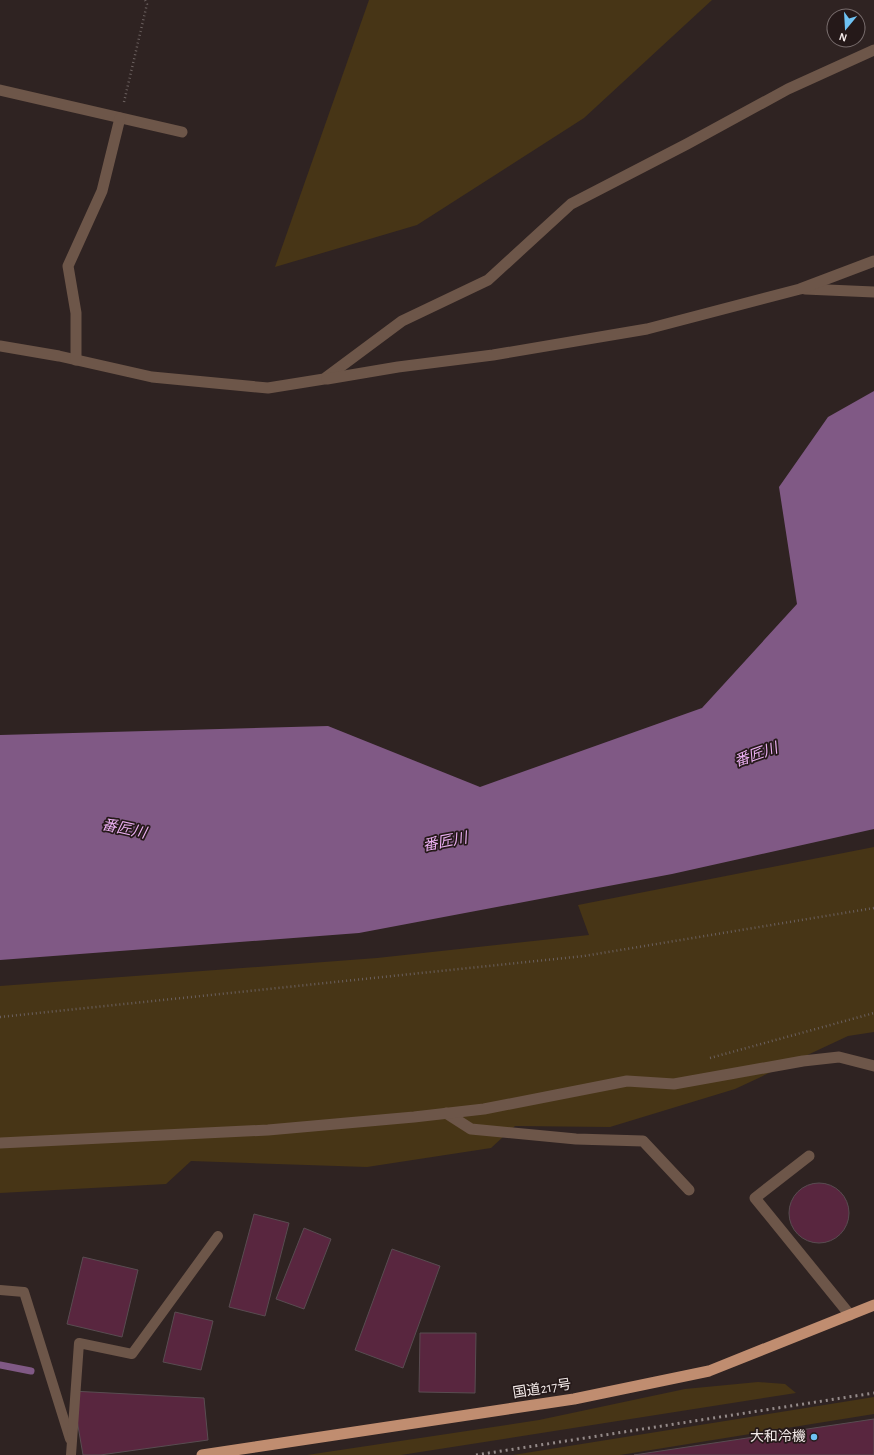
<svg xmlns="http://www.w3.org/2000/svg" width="874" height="1455" font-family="'Alegreya Sans','Noto Sans JP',sans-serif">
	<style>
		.green { fill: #473516 }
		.water { fill: #805985 }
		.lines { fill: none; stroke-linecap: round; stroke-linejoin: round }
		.stream { stroke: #805985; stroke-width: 7 }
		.building { fill: #59263f; stroke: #594c51 }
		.path { stroke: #6b605f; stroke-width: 2.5; stroke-dasharray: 1 3; stroke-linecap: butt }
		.service { stroke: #6d5649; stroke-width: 10 }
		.minor { stroke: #6d5649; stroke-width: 11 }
		.trunk { stroke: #c08d70; stroke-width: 11 }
		.rail { stroke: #948a89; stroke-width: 3; stroke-dasharray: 2 4; stroke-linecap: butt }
		.poi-dot { fill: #6ec2f3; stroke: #251919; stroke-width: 1.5 }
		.labels { text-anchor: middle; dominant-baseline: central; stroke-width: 3.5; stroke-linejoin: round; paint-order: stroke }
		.street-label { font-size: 14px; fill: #f4ebea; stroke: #251919 }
		.poi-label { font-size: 14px; fill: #f4ebea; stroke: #251919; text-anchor: end }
		.water-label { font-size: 15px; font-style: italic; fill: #ebaff2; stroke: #251919 }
	</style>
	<rect width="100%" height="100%" fill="#2f2322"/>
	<g class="green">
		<path d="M369,0H712L584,118L417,225L275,267Z"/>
		<path d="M874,847V1032L848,1036L735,1089L610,1127L515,1126L491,1148L367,1167L191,1161L166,1184L0,1193V986L377,958L589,935L578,905Z"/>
		<path d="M758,1382L785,1384L796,1393L401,1455H307L539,1420L685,1389Z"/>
		<path d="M874,1397V1414L620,1455H513Z"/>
	</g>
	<path class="water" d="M874,391V829L672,874L359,933L0,960V735L328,726L480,787L702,708L797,604L779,487L828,417Z"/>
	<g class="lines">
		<path class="stream" d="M0,1365L31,1371"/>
	</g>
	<g class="building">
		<circle cx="819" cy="1213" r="30"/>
		<path d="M254,1214L289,1223L265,1316L229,1307Z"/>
		<path d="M304,1228L331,1239L304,1309L276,1299Z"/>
		<path d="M392,1249L440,1266L403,1368L355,1350Z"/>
		<path d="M83,1257L138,1270L122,1337L67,1324Z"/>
		<path d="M175,1312L213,1321L201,1370L163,1362Z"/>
		<path d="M420,1333H476L475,1393L419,1392Z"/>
		<path d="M72,1391L204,1398L208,1440L100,1455H83Z"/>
		<path d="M874,1419V1455H634Z"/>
	</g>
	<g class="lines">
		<g class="path">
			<path d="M124,102L147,4L145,0"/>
			<path d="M0,1017L584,956L874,908"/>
			<path d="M710,1058L874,1013"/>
		</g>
		<g class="service">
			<path d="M0,1290L24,1292L70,1439"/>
			<path d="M71,1455L79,1343L132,1354L218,1236"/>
		</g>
		<g class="minor">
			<path d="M0,90L182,132"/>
			<path d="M805,289L874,292"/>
			<path d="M0,346L59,356L152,377L268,388L324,379L402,321L488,280L571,204L687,144L788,89L874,50"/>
			<path d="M76,360V313L68,266L102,191L120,118"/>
			<path d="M327,379L398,367L493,355L647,329L800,289L874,261"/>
			<path d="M446,1113L471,1129L576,1139L643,1141L689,1190"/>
			<path d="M0,1143L268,1130L414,1117L484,1109L627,1081L674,1084L803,1061L839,1057L874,1066"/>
			<path d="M809,1156L755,1198L850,1315"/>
		</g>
		<path class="trunk" d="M202,1455L574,1399L709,1371L874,1305"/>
		<path class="rail" d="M476,1455L874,1393"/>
	</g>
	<circle class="poi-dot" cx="814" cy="1437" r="4"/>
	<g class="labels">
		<g class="street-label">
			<text transform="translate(542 1389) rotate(-9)">国道217号</text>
		</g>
		<g class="poi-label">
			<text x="806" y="1437">大和冷機</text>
		</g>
		<g class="water-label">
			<text transform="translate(756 755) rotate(-19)">番匠川</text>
			<text transform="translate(124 829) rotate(12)">番匠川</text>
			<text transform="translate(445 842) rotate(-11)">番匠川</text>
		</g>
	</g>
	<g transform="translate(846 28) rotate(198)"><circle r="19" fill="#251919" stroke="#786d6d"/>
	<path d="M0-3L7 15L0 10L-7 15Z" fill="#6ec2f3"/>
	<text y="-6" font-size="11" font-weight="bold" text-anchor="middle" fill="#f4ebea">N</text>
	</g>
</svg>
